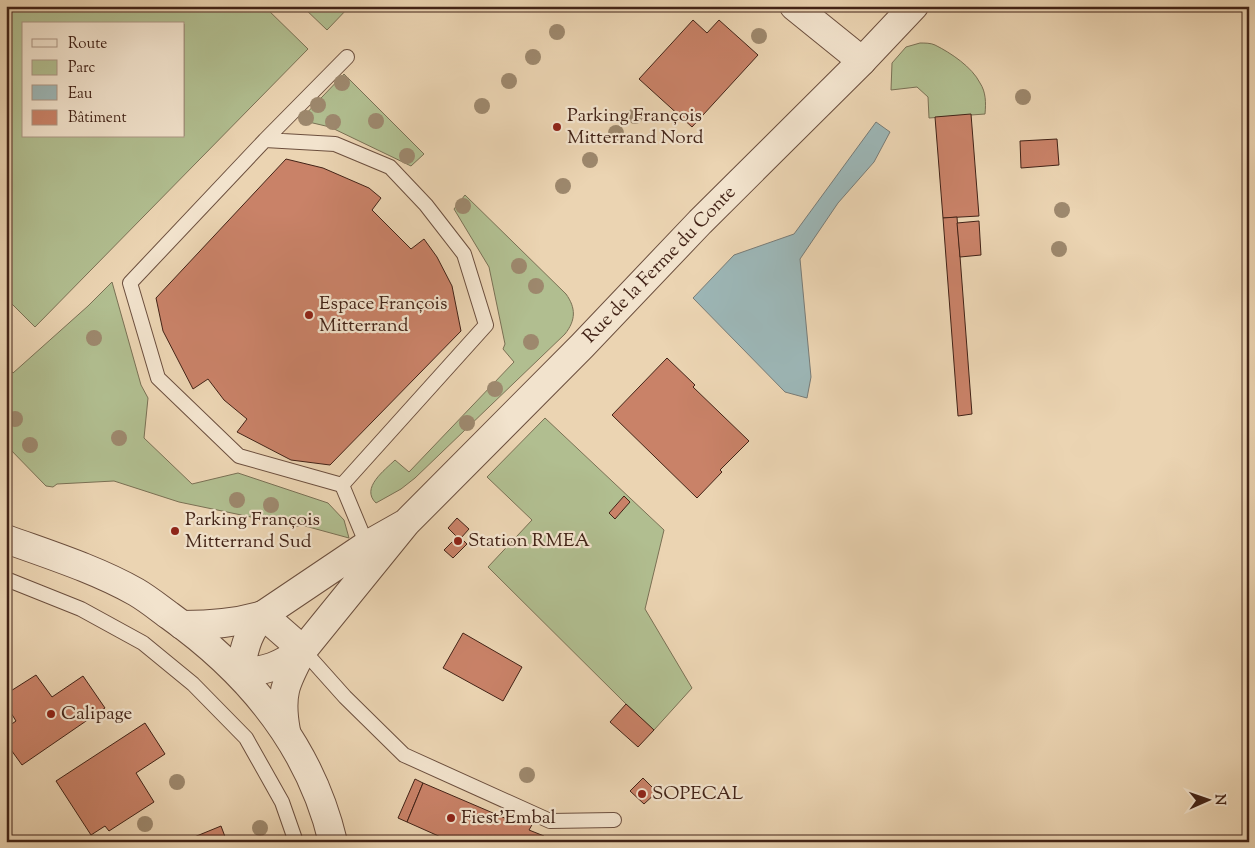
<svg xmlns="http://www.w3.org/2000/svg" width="1255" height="848" font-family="'Sorts Mill Goudy',serif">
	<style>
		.green { fill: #b1be90; stroke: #7a7054; fill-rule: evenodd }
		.water { fill: #9cb6b6; stroke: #787b76 }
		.building { fill: #c98268; stroke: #422317 }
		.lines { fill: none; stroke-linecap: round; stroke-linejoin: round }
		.service-casing { stroke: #6c4f3e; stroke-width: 16 }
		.minor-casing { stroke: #6c4f3e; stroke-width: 30 }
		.tertiary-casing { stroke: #6c4f3e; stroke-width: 30 }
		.service { stroke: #f2e3cd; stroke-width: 14 }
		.minor { stroke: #f2e3cd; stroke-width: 28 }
		.tertiary { stroke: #f2e3cd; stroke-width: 28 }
		.tree { fill: #9d886d }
		.poi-dot { fill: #8f2418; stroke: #f2e3cd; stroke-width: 2 }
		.labels { text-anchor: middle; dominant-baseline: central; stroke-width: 4.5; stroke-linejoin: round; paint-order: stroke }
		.poi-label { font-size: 19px; fill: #422317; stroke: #f2e3cd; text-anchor: start }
		.street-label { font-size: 19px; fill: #422317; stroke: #f2e3cd }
	</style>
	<rect width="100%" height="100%" fill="#ebd4b2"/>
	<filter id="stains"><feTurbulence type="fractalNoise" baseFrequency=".004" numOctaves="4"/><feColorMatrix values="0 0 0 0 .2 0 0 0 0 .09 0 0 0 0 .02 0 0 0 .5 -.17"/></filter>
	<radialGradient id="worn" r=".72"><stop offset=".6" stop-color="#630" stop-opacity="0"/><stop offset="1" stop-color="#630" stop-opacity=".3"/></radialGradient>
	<g class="green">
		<path d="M6,6H264L308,49L35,327L6,298ZM24,24H184V136H24Z"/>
		<path d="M302,6H350L327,30Z"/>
		<path d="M920,43C925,43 931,43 935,45C951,53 972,67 980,83C986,92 986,103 985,114L929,118L928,97L917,87L891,90L892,63L906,47Z"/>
		<path d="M344,74L424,154L411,166L330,127L300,120Z"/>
		<path d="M465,195L566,294C576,308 576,320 565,334L415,478L401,489L376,503C360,488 385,470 395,460L409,472L514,362L503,349L505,344L489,267L454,209Z"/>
		<path d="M112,282L141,385L148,398L144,438L192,484L238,473L328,503L344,520L349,538L305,526H294L179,502L114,481L57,484L53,487L46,486L6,445V365L13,373L88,306Z"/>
		<path d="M545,418L664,530L645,609L692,688L654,730L626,704L488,567L532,520L487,477Z"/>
	</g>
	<path class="water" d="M876,122L890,132L874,162L838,203L800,259L811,377L807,398L785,392L693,298L734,255L794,234Z"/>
	<g class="building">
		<path d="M693,20L707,33L719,20L758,55L692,127L639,79Z"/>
		<path d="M971,114L979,216L943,218L935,117Z"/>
		<path d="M1057,139L1059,165L1021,168L1020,141Z"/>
		<path d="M286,159L323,168L369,188L381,198L372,210L411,249L424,239L437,257L452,286L461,331L330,465L291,460L237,432L247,419L224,400L208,379L193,389L163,331L156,298Z"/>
		<path d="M957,217L972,414L958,416L943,218Z"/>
		<path d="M979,221L981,255L960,257L957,223Z"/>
		<path d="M667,358L695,385L693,387L749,441L720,470L722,472L697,498L612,415Z"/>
		<path d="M624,496L630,502L615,519L609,513Z"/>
		<path d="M457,518L469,529L461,538L467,544L453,558L444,550L457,537L448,528Z"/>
		<path d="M463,633L522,667L503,701L443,668Z"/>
		<path d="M36,675L52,697L83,676L105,708L22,765L6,743V728L16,721L6,705V694Z"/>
		<path d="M626,704L654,730L638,747L610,722Z"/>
		<path d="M145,723L165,754L136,773L154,802L109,831L105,826L91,835L56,781Z"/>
		<path d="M643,778L657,792L644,804L630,791Z"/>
		<path d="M415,779L423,783L407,822L398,818Z"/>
		<path d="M423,783L507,819L509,813L533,823L529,830L544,836L542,842H452L407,822Z"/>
		<path d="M221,826L227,842H182Z"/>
	</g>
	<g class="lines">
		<defs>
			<g id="service">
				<path d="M265,140L335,144L390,167L426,205L464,254L486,325L342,485L239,456L158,378L130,283L265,140L347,57"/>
				<path d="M342,485L367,545"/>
				<path d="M6,579L81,609L143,643L193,684L246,738L282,802L296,842"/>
				<path d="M303,650L345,697L404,755L550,821L614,820"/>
			</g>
			<g id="minor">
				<path d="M794,6L862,61"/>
				<path d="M406,523L367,545L263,615C246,635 245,648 239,673C269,670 277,667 303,650L406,523L582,346L700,222L862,61L914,6"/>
				<path d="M263,615L303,650C286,682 279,693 286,731"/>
				<path d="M182,625C212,625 235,623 263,615"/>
			</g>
			<path id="tertiary" d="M6,539C50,555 95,569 136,592C148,599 159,608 170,616C250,673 310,745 333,842"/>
		</defs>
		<use href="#service" class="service-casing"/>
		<use href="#minor" class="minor-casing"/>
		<use href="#tertiary" class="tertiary-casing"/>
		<use href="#service" class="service"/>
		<use href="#minor" class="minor"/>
		<use href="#tertiary" class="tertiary"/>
	</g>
	<g class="tree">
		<circle cx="557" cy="32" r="8"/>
		<circle cx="759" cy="36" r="8"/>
		<circle cx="533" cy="57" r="8"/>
		<circle cx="509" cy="81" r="8"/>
		<circle cx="342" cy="83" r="8"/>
		<circle cx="1023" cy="97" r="8"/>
		<circle cx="318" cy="105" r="8"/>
		<circle cx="482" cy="106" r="8"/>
		<circle cx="635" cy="116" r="8"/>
		<circle cx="306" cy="118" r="8"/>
		<circle cx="376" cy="121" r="8"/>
		<circle cx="333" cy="122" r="8"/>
		<circle cx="616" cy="133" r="8"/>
		<circle cx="407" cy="156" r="8"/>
		<circle cx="590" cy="160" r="8"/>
		<circle cx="563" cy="186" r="8"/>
		<circle cx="463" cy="206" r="8"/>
		<circle cx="1062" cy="210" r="8"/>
		<circle cx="1059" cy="249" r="8"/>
		<circle cx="519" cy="266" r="8"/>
		<circle cx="536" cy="286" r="8"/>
		<circle cx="94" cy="338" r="8"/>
		<circle cx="531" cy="342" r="8"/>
		<circle cx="495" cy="389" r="8"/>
		<circle cx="15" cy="419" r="8"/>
		<circle cx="467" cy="423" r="8"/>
		<circle cx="119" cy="438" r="8"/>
		<circle cx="30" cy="445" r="8"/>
		<circle cx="237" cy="500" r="8"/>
		<circle cx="271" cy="505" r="8"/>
		<circle cx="527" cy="775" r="8"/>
		<circle cx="177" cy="782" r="8"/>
		<circle cx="145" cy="824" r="8"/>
		<circle cx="260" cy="828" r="8"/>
	</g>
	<g class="poi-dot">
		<circle cx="557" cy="127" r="5"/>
		<circle cx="309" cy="315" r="5"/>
		<circle cx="175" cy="531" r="5"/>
		<circle cx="458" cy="541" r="5"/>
		<circle cx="51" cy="714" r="5"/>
		<circle cx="642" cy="794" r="5"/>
		<circle cx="451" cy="818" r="5"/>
	</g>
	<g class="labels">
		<g class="poi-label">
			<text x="567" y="116">Parking François<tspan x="567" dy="22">Mitterrand Nord</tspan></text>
			<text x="319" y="304">Espace François<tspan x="319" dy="22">Mitterrand</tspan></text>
			<text x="185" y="520">Parking François<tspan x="185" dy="22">Mitterrand Sud</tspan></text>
			<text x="468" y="541">Station RMEA</text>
			<text x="61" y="714">Calipage</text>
			<text x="652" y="794">SOPECAL</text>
			<text x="461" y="818">Fiest'Embal</text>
		</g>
		<g class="street-label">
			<text transform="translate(660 265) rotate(-46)">Rue de la Ferme du Conte</text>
		</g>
	</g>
	<rect width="1255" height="848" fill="none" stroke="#ebd4b2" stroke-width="25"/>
	<rect x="8" y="8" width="1240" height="833" fill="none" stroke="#422317" stroke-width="2.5"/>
	<rect x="12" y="12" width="1230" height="823" fill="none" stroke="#422317"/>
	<rect x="22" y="22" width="162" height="115" fill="#f2e3cd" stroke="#ac9684"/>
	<rect x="32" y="39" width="25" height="8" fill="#f2e3cd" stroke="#ac9684"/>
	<text x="68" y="48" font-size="15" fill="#422317">Route</text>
	<rect x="32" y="60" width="25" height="15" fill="#b1be90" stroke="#ac9684"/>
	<text x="68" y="72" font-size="15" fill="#422317">Parc</text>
	<rect x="32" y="85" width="25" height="15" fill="#9cb6b6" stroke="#ac9684"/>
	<text x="68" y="98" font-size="15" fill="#422317">Eau</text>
	<rect x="32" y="110" width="25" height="15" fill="#c98268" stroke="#ac9684"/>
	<text x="68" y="122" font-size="15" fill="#422317">Bâtiment</text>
	<g transform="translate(1208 800) rotate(88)" stroke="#f2e3cd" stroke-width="4" paint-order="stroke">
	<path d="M0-4L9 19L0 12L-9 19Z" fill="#422317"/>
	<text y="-8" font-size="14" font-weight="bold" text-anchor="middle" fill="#422317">N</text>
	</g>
	<rect width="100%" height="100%" filter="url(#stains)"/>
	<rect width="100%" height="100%" fill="url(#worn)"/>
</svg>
